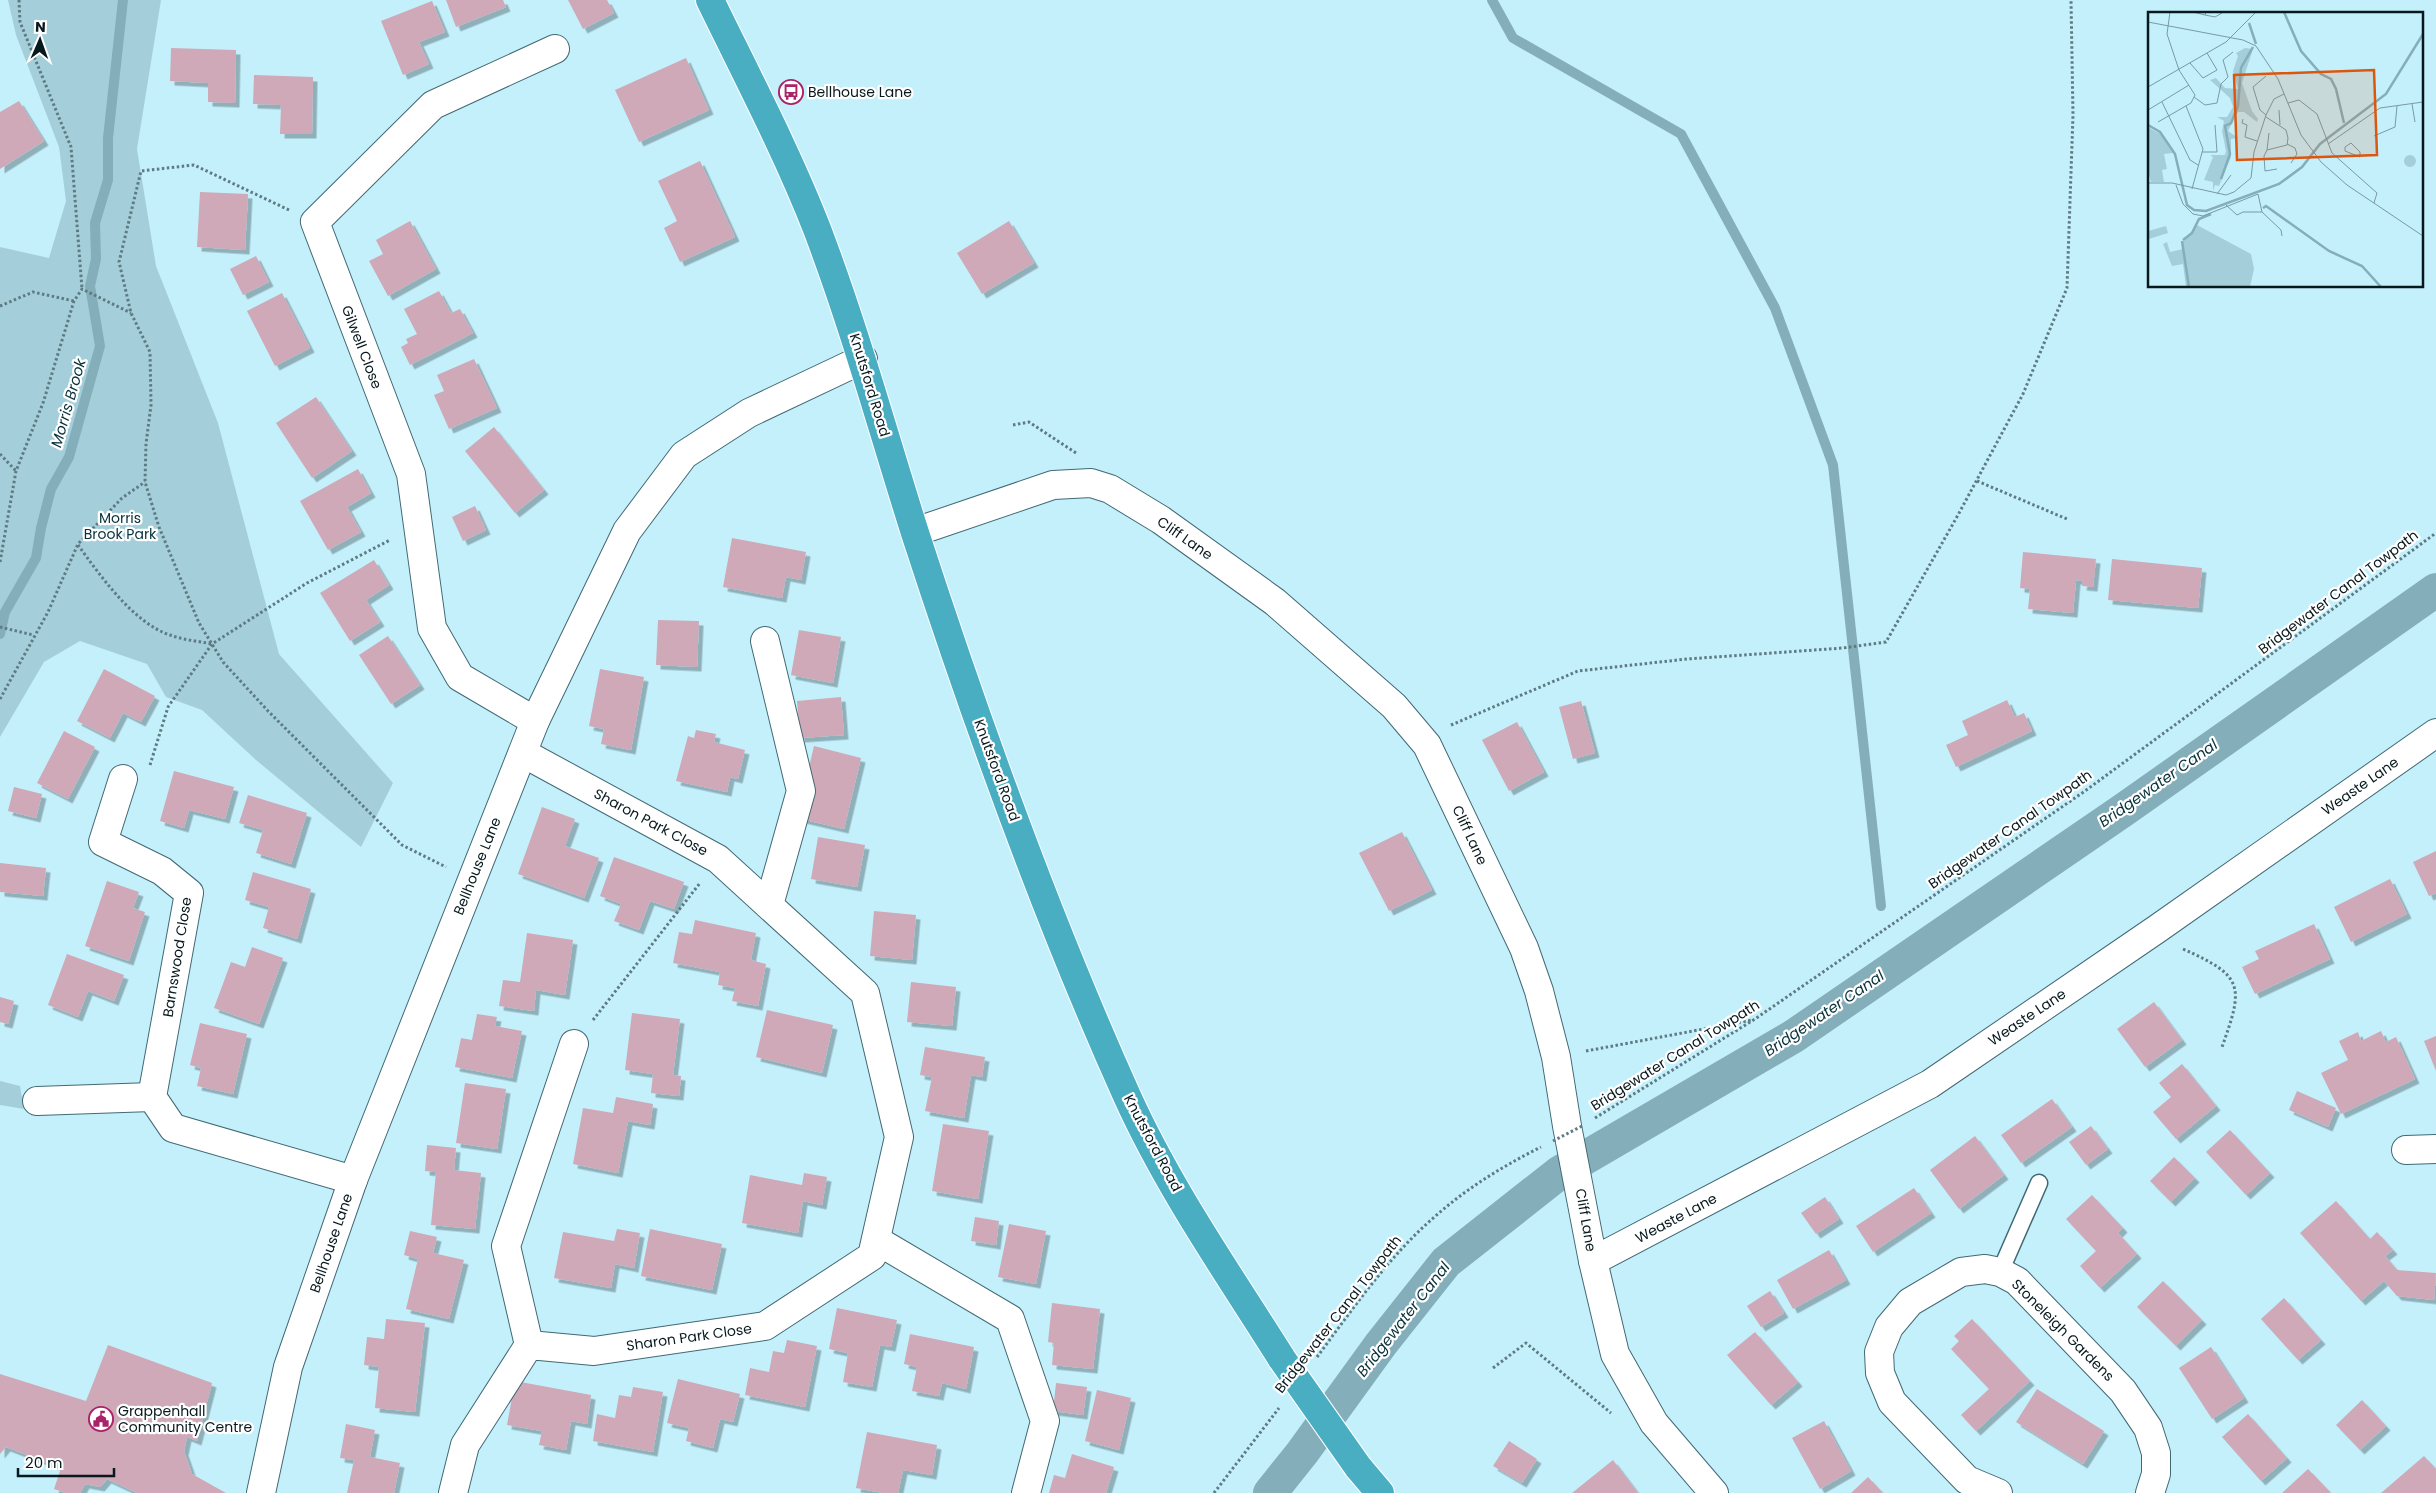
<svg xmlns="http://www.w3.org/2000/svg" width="2436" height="1493" font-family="Poppins,sans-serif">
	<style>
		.green { fill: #a4cfda }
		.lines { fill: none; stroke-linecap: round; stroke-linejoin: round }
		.stream { stroke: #84aeb9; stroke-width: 10 }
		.canal { stroke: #84aeb9; stroke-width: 34 }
		.building { fill: #cfa9b7; filter: url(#shadow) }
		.service-casing { stroke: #416974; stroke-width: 19 }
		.minor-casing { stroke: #416974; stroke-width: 30 }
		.tertiary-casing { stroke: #416974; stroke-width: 30 }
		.trunk-casing { stroke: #fff; stroke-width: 30 }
		.path { stroke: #5e7b83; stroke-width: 3; stroke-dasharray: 2.5 2.5; stroke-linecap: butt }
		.service { stroke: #fff; stroke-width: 16 }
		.minor { stroke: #fff; stroke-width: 28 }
		.tertiary { stroke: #fff; stroke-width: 28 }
		.trunk { stroke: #4aaec2; stroke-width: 28 }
		.trunk-bridge-casing { stroke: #fff; stroke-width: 30; stroke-linecap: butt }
		.path-bridge { stroke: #5e7b83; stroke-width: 3; stroke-dasharray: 2.5 2.5; stroke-linecap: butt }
		.trunk-bridge { stroke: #4aaec2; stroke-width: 28 }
		.labels { text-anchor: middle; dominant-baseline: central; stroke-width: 4.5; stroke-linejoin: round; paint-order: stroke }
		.poi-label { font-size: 14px; fill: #08191d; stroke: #fff; text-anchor: start }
		.street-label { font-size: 14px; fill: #08191d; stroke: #fff }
		.park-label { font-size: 14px; fill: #07313a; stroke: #fff }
		.water-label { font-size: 15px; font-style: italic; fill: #08323b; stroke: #fff }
		.inset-river { fill: none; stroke: #84aeb9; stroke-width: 2.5 }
		.inset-road { fill: none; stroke: #799aa3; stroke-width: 1 }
		.view { fill: #dd560d; fill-opacity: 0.15; stroke: #dd560d; stroke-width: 2.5 }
		.inset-edge { fill: none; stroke: #08191d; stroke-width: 2.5 }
	</style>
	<defs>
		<filter id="shadow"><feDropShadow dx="4.5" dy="4.5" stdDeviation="0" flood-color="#0004"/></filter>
	</defs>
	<rect width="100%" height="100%" fill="#c4f0fc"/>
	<g class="green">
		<path d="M8,0H161L137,149L156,266L218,423L279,654L393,783L361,847L256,760L202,710L166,697L147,664L80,641L44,662L0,737V247L49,258L66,201L59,147L16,35Z"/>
		<path d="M0,1081L20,1086L24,1109L0,1105Z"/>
	</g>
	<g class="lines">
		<g class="stream">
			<path d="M1492,0L1513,38L1681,134L1775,308L1833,465L1881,906"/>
			<path d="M0,634L5,612L36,558L41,528L51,489L69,457L100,346L90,286L96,259L95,223L108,180V138L123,0"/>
		</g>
		<path class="canal" d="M1270,1493L1302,1453L1381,1344L1446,1262L1559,1173L1794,1036L2122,811L2436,590"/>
	</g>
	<g class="building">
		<path d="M446,0H503L506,7L456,27Z"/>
		<path d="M568,0H607L614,13L583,29Z"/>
		<path d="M432,1L445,32L419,42L429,64L403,75L381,21Z"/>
		<path d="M171,48L236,50L235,103L208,102V83L170,81Z"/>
		<path d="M686,58L709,110L639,142L615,90Z"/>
		<path d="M254,75L313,77L312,134H280L281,105L253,104Z"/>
		<path d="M19,101L44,141L0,169V112Z"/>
		<path d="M700,161L735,237L680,262L664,228L677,221L658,181Z"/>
		<path d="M200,192L248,194L245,250L197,247Z"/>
		<path d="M410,221L436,269L388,296L369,261L383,254L376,240Z"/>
		<path d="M1009,221L1034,263L982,294L957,253Z"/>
		<path d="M256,256L269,282L243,295L230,269Z"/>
		<path d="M439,291L451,313L460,309L473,333L410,365L401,347L408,343L406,339L417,334L404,309Z"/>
		<path d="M282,293L310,348L275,366L247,311Z"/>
		<path d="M474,359L497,408L449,429L434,395L444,391L437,375Z"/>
		<path d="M316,397L352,451L312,478L276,423Z"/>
		<path d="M494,427L544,490L515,513L465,451Z"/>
		<path d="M358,469L371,493L347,507L361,532L328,550L300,501Z"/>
		<path d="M475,506L486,530L463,541L452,517Z"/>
		<path d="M732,538L806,552L801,580L786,577L782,598L723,587Z"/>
		<path d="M2023,552L2096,559L2093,587L2082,586L2083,581L2076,580L2073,613L2028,609L2030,589L2020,588Z"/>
		<path d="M2112,559L2202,568L2198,608L2108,600Z"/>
		<path d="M374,560L389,585L366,600L380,622L350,641L320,593Z"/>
		<path d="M658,620L699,621L697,667L656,665Z"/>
		<path d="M799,630L841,637L833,683L791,675Z"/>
		<path d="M388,636L420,685L391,704L359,655Z"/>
		<path d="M104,669L155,696L141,722L123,713L110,738L77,721Z"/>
		<path d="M600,669L644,677L631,750L601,744L604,729L589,726Z"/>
		<path d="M841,697L844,735L800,738L797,701Z"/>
		<path d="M2007,700L2015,717L2024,713L2032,731L1956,767L1946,745L1968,735L1962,721Z"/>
		<path d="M1581,701L1595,753L1573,759L1559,707Z"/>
		<path d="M1517,722L1544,772L1509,791L1482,740Z"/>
		<path d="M696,730L716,734L714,742L745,750L738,779L730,777L727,792L676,781L688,736L694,738Z"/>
		<path d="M64,731L95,747L68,799L37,783Z"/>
		<path d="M814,746L861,758L844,829L797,818Z"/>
		<path d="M174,771L234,787L225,819L189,810L184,828L160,821Z"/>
		<path d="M14,787L42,794L36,818L8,811Z"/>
		<path d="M248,795L307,813L291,864L256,853L263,830L239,823Z"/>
		<path d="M542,807L575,819L565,846L599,858L584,898L518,874Z"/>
		<path d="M1402,832L1432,890L1389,911L1359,853Z"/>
		<path d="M818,837L865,845L857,887L811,879Z"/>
		<path d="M2436,851V893L2429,896L2413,862Z"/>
		<path d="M614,857L684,882L674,909L650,901L639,930L614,921L621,904L600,896Z"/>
		<path d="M0,863L46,868L43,896L0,892Z"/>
		<path d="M253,872L311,889L297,939L263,928L269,907L245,900Z"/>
		<path d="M2390,879L2407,914L2351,942L2334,907Z"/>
		<path d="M107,881L139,892L133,908L145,912L129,961L85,946Z"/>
		<path d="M874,911L916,915L912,960L870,956Z"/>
		<path d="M695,920L756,933L751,960L766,964L758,1006L732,1001L735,988L718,985L720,972L673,963L679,932L692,934Z"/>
		<path d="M2314,924L2330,959L2255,994L2242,967L2259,959L2255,951Z"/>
		<path d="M527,933L573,940L565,995L536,990L534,1011L499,1006L503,980L520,982Z"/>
		<path d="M252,947L283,958L259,1024L214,1008L231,962L245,967Z"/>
		<path d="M67,954L124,975L114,1001L88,991L78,1017L48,1005Z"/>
		<path d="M911,982L956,987L952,1026L907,1022Z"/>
		<path d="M0,997L14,1001L8,1024L0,1022Z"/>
		<path d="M2154,1002L2182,1040L2145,1067L2117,1029Z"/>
		<path d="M767,1010L833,1025L822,1073L756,1057Z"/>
		<path d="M632,1013L680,1019L673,1075L681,1076L679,1096L651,1093L653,1074L625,1070Z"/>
		<path d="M477,1014L497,1017L495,1026L522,1031L512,1078L455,1067L461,1038L472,1040Z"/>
		<path d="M200,1023L247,1034L233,1094L197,1086L201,1068L190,1065Z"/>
		<path d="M2381,1031L2386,1042L2396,1037L2415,1079L2341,1114L2321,1073L2348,1060L2339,1041L2358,1032L2361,1041Z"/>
		<path d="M2436,1036V1071L2424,1041Z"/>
		<path d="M925,1047L985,1057L982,1077L971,1075L964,1118L925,1111L932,1077L920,1075Z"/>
		<path d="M2182,1064L2216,1106L2176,1139L2153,1112L2171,1097L2159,1083Z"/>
		<path d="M465,1083L506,1089L497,1149L456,1143Z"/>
		<path d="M2297,1091L2336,1108L2328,1127L2289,1110Z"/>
		<path d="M616,1097L653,1104L650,1125L628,1121L618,1173L573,1164L583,1108L613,1113Z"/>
		<path d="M2052,1099L2072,1127L2021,1163L2001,1135Z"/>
		<path d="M943,1124L989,1131L978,1199L932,1191Z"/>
		<path d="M2091,1126L2108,1149L2086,1165L2069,1142Z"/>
		<path d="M2230,1130L2270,1173L2246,1195L2206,1152Z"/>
		<path d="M1975,1136L2004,1175L1959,1209L1930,1170Z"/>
		<path d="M427,1145L456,1148L454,1170L481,1173L475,1229L431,1225L436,1172L425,1171Z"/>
		<path d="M2174,1157L2195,1178L2171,1202L2150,1181Z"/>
		<path d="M804,1173L827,1177L822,1205L803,1201L798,1233L742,1223L750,1175L802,1185Z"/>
		<path d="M1914,1188L1931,1213L1873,1252L1856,1226Z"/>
		<path d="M2092,1195L2123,1228L2118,1233L2137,1254L2100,1288L2080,1266L2096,1251L2066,1219Z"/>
		<path d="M1825,1197L1839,1219L1816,1234L1801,1213Z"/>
		<path d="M2336,1201L2370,1239L2377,1232L2393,1250L2385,1256L2397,1270L2436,1273L2434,1300L2397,1296L2384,1281L2361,1301L2300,1233Z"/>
		<path d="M975,1217L999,1221L996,1245L971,1241Z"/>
		<path d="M1009,1224L1046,1231L1036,1284L998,1277Z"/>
		<path d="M617,1229L640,1233L634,1268L615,1264L611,1288L554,1278L563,1232L614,1241Z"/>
		<path d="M650,1229L722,1244L712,1290L641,1276Z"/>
		<path d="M410,1231L437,1237L433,1253L464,1260L449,1319L406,1309L418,1259L404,1255Z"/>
		<path d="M1829,1250L1846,1280L1793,1309L1777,1280Z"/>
		<path d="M2163,1281L2202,1320L2176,1346L2137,1307Z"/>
		<path d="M1770,1291L1784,1313L1761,1327L1747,1306Z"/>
		<path d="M2284,1298L2321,1340L2298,1360L2261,1319Z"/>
		<path d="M1052,1303L1100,1309L1093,1369L1052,1365L1054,1343L1048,1342Z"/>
		<path d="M837,1308L897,1320L891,1347L880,1345L872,1387L843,1382L848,1353L829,1349Z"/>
		<path d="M386,1319L425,1323L415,1412L375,1408L379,1367L364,1365L367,1337L384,1339Z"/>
		<path d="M1972,1319L2030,1381L1976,1431L1961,1415L1989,1389L1951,1349L1959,1341L1954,1336Z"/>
		<path d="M1755,1332L1798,1382L1771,1405L1727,1355Z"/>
		<path d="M910,1334L974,1347L966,1389L942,1383L939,1396L912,1391L917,1367L904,1364Z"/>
		<path d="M787,1340L817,1346L805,1407L745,1395L750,1368L769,1372L773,1351L784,1353Z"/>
		<path d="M108,1345L212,1383L197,1441L187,1437L184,1451L192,1474L226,1493H137L107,1479L100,1487L85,1484L80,1493H66L54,1489L61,1468L6,1447L0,1454V1374L86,1401Z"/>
		<path d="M2211,1347L2244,1398L2212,1419L2179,1368Z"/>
		<path d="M678,1379L740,1394L733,1422L720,1419L713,1448L686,1441L689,1428L667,1423Z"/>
		<path d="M515,1381L591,1395L587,1424L571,1421L566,1450L539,1445L542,1431L507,1425Z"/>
		<path d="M1056,1383L1087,1387L1083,1415L1053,1411Z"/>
		<path d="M633,1387L663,1392L653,1452L593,1441L597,1414L615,1418L619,1395L631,1397Z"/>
		<path d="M2037,1389L2104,1431L2083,1464L2016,1422Z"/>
		<path d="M1097,1390L1131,1398L1119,1450L1085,1441Z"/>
		<path d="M2362,1400L2386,1426L2360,1450L2336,1425Z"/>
		<path d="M2248,1414L2287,1458L2261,1481L2222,1437Z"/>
		<path d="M1824,1421L1851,1471L1820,1489L1792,1438Z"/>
		<path d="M346,1424L375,1430L370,1457L400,1463L394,1493H347L354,1460L340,1458Z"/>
		<path d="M867,1432L937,1445L932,1475L903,1470L898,1493H883L856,1488Z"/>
		<path d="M1509,1441L1537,1459L1522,1483L1493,1466Z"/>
		<path d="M1072,1454L1114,1467L1106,1493H1049L1054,1475L1065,1478Z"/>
		<path d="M2424,1456L2436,1469V1493H2381Z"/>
		<path d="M1613,1460L1638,1493H1572Z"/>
		<path d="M2308,1469L2331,1493H2282Z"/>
		<path d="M1868,1477L1883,1493H1851Z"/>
	</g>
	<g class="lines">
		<defs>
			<path id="service" d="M2000,1272L2039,1183"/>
			<g id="minor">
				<path d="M765,641L801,791L769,905"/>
				<path d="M535,721L460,677L432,628L411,474L315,222L433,105L555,49"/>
				<path d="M123,779L103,842L162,871L189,893L152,1097L173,1128L353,1180"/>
				<path d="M37,1101L152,1097"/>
				<path d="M2406,1150L2436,1149"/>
				<path d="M876,1240L1010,1319L1045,1421L1026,1493"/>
				<path d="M529,1345L506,1246L574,1044"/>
				<path d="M453,1493L465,1445L529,1345L594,1351L765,1326L872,1256L899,1137L865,993L718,859L523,753"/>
				<path d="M1998,1493L1967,1480L1892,1402L1880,1373L1879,1352L1889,1327L1910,1302L1961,1272L1985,1269L2000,1272L2017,1281L2123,1391L2148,1428L2156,1453V1474L2150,1493"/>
			</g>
			<g id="tertiary">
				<path d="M915,532L1053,485L1091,483L1110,489L1161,520L1275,602L1394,706L1427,745L1524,948L1539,991L1556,1057L1567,1126L1593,1261L1615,1354L1654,1423L1714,1493"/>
				<path d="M1593,1261L1930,1084L2157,929L2436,733"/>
				<path d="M261,1493L288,1367L353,1180L535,721L627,531L684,455L749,413L863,359"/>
			</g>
			<g id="trunk">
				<path d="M710,0C746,74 787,152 817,229C855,329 883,432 915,533C977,724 1045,914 1127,1096C1169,1189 1228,1273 1282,1359"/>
				<path d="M1358,1467L1380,1493"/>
			</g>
		</defs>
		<use href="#service" class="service-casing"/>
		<use href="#minor" class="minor-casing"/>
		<use href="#tertiary" class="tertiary-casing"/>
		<use href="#trunk" class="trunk-casing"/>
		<g class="path">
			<path d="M19,0L20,22L71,147L82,289"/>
			<path d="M289,210L194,165L141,171L119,262L131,313L150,352L151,405L146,444L145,482L159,527L199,623L223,662L268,711L402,845L446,867"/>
			<path d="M0,306L33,292L74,301"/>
			<path d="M1013,425L1029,422L1076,453"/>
			<path d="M0,454L16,471"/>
			<path d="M1977,481L2067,519"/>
			<path d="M78,545C100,575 133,623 170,635C183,640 198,641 212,644"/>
			<path d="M0,562L16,471L43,403L74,301L82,289L131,313"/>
			<path d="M0,627L33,635"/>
			<path d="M0,699L48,612L78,544L122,498L145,482"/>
			<path d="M1451,725L1578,671L1687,659L1843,648L1886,642L1958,515L2023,394L2067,288L2073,115L2071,0"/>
			<path d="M150,765L168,707L212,644L307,583L390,540"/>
			<path d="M2183,949C2244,976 2244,986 2222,1047"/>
			<path d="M593,1020L700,883"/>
			<path d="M1586,1051L1752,1020"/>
			<path d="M1595,1118L1755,1019L2085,791L2436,533"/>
			<path d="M1317,1357C1352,1310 1387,1259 1431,1220C1464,1190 1501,1167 1541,1147"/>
			<path d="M1493,1368L1526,1343L1611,1413"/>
			<path d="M1214,1493L1279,1408"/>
		</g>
		<use href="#service" class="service"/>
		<use href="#minor" class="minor"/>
		<use href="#tertiary" class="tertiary"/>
		<use href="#trunk" class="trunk"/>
		<defs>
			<path id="trunk-bridge" d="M1282,1359L1358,1467"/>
		</defs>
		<use href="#trunk-bridge" class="trunk-bridge-casing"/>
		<path class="path-bridge" d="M1553,1141L1584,1125"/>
		<use href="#trunk-bridge" class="trunk-bridge"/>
	</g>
	<defs>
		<symbol id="bus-ring" viewBox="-11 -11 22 22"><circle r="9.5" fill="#fff" stroke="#aa2268" stroke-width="1.5"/><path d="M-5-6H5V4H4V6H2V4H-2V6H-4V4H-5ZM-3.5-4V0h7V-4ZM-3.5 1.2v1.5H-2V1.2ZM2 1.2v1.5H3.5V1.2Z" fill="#aa2268"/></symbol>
		<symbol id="civic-ring" viewBox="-11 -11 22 22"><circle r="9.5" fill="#fff" stroke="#aa2268" stroke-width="1.5"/><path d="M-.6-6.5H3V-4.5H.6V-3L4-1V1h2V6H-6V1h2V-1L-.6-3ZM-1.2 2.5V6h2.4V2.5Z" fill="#aa2268"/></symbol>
	</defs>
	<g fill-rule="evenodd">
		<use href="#bus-ring" x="777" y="78" width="28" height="28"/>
		<use href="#civic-ring" x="87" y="1405" width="28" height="28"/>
	</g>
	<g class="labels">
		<g class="poi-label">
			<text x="808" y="92">Bellhouse Lane</text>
			<text x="118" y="1411">Grappenhall<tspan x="118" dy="16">Community Centre</tspan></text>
		</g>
		<g class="street-label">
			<text transform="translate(362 347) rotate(69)">Gilwell Close</text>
			<text transform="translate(870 385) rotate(73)">Knutsford Road</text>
			<text transform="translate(1185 538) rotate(35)">Cliff Lane</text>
			<text transform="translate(2338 592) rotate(-37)">Bridgewater Canal Towpath</text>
			<text transform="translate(997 770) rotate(70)">Knutsford Road</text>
			<text transform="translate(2360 786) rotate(-35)">Weaste Lane</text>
			<text transform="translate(651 822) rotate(28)">Sharon Park Close</text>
			<text transform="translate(2010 829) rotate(-35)">Bridgewater Canal Towpath</text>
			<text transform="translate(1470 835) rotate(65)">Cliff Lane</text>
			<text transform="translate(477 866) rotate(-68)">Bellhouse Lane</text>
			<text transform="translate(177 957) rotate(-81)">Barnswood Close</text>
			<text transform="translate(2027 1017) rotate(-34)">Weaste Lane</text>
			<text transform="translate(1675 1055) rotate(-32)">Bridgewater Canal Towpath</text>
			<text transform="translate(1153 1143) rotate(62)">Knutsford Road</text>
			<text transform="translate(1676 1218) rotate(-28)">Weaste Lane</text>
			<text transform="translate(1586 1220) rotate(80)">Cliff Lane</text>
			<text transform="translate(331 1243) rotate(-71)">Bellhouse Lane</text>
			<text transform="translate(1338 1314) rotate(-52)">Bridgewater Canal Towpath</text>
			<text transform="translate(2063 1330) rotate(45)">Stoneleigh Gardens</text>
			<text transform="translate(689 1337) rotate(-8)">Sharon Park Close</text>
		</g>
		<g class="park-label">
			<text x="120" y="518">Morris<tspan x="120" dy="16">Brook Park</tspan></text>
		</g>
		<g class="water-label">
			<text transform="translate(68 403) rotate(-74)">Morris Brook</text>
			<text transform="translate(2158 783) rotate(-35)">Bridgewater Canal</text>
			<text transform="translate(1824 1013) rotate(-34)">Bridgewater Canal</text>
			<text transform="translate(1403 1319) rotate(-52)">Bridgewater Canal</text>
		</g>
	</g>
	<g transform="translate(2148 12)">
		<rect width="275" height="275" fill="#c4f0fc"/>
		<path d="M97,36L105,37L94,71L104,99L110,107L109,110L96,100H90L80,119L90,126L83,127V145L71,174L67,173L65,179V170L56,168L65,145L62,143H77L78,139L74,119L76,109L69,105H79L85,95L82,86L62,68L68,66L77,76L90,77L85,59L90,44L88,41ZM0,115L12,122L25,141L16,142L19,157L14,158L16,170H3L0,159ZM256 149a6 6 0 1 1 12 0a6 6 0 1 1-12 0ZM49,213L103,242L106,257L102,275H38L35,252L24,254L15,232L19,230L22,240L35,237L34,231ZM18,214L20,221L1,227L0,219Z" fill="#a4cfda"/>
		<path class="inset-river" d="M136,0L153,39L173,62L183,67L188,77L196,111M101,11L108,32M0,113L12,120L27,142L39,193L46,198L58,199L131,172L154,155L172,132L238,82L275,22M73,167L82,142L77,114L83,111L90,94L93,56L105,35M115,196L118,194L181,239L214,254L233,275M35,228L44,221L51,207L63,202M34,229L41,275"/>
		<path class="inset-road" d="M45,0L57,3L58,0M57,3L67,5L74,1M0,10L95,28L108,34L130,67L153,123L173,150L199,173L275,224M91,17L108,0M42,51L55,66L69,58L59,41M118,64L105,75L112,98L118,103M0,75L78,30L93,15M46,85L57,93L69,91L73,72L80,65L75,48L85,40M14,90L42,148L50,153M140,91L151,88L169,102L184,141L229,181L226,191M264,92L267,110M38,94L55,137L44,177M0,98L41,73M131,98L132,113M118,105L138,118L140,126L139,133L119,138L116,144L117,159L129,157M95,107L94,111L99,113L97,125L109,129M10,110L43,91L47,83L31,58L19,22L22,0M226,124L247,115L249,94M203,131L212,140V145L197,139V135ZM139,132L147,136L149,142L143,151M180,132L232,96L275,90M119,138L121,121M54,140H69L67,113M0,171H24L78,183L86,180L103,166L106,140L118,103L126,87L136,82M28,173L35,192L45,202L55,204L110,182L114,200M69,182L83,163M78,193L89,203L95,200H114L133,218L134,224"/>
		<path class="view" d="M226,58L229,143L89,148L86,63Z"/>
		<rect width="275" height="275" class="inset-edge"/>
	</g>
	<g transform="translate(40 40) rotate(2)" stroke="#ffffff" stroke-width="4" paint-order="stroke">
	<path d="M0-4L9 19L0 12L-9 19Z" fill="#08191d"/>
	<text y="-8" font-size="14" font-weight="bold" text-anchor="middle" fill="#08191d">N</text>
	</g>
	<path d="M18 1468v8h96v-8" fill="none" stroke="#08191d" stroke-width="2.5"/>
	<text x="25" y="1468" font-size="15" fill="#08191d" stroke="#ffffff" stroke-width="4" paint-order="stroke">20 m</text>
</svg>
